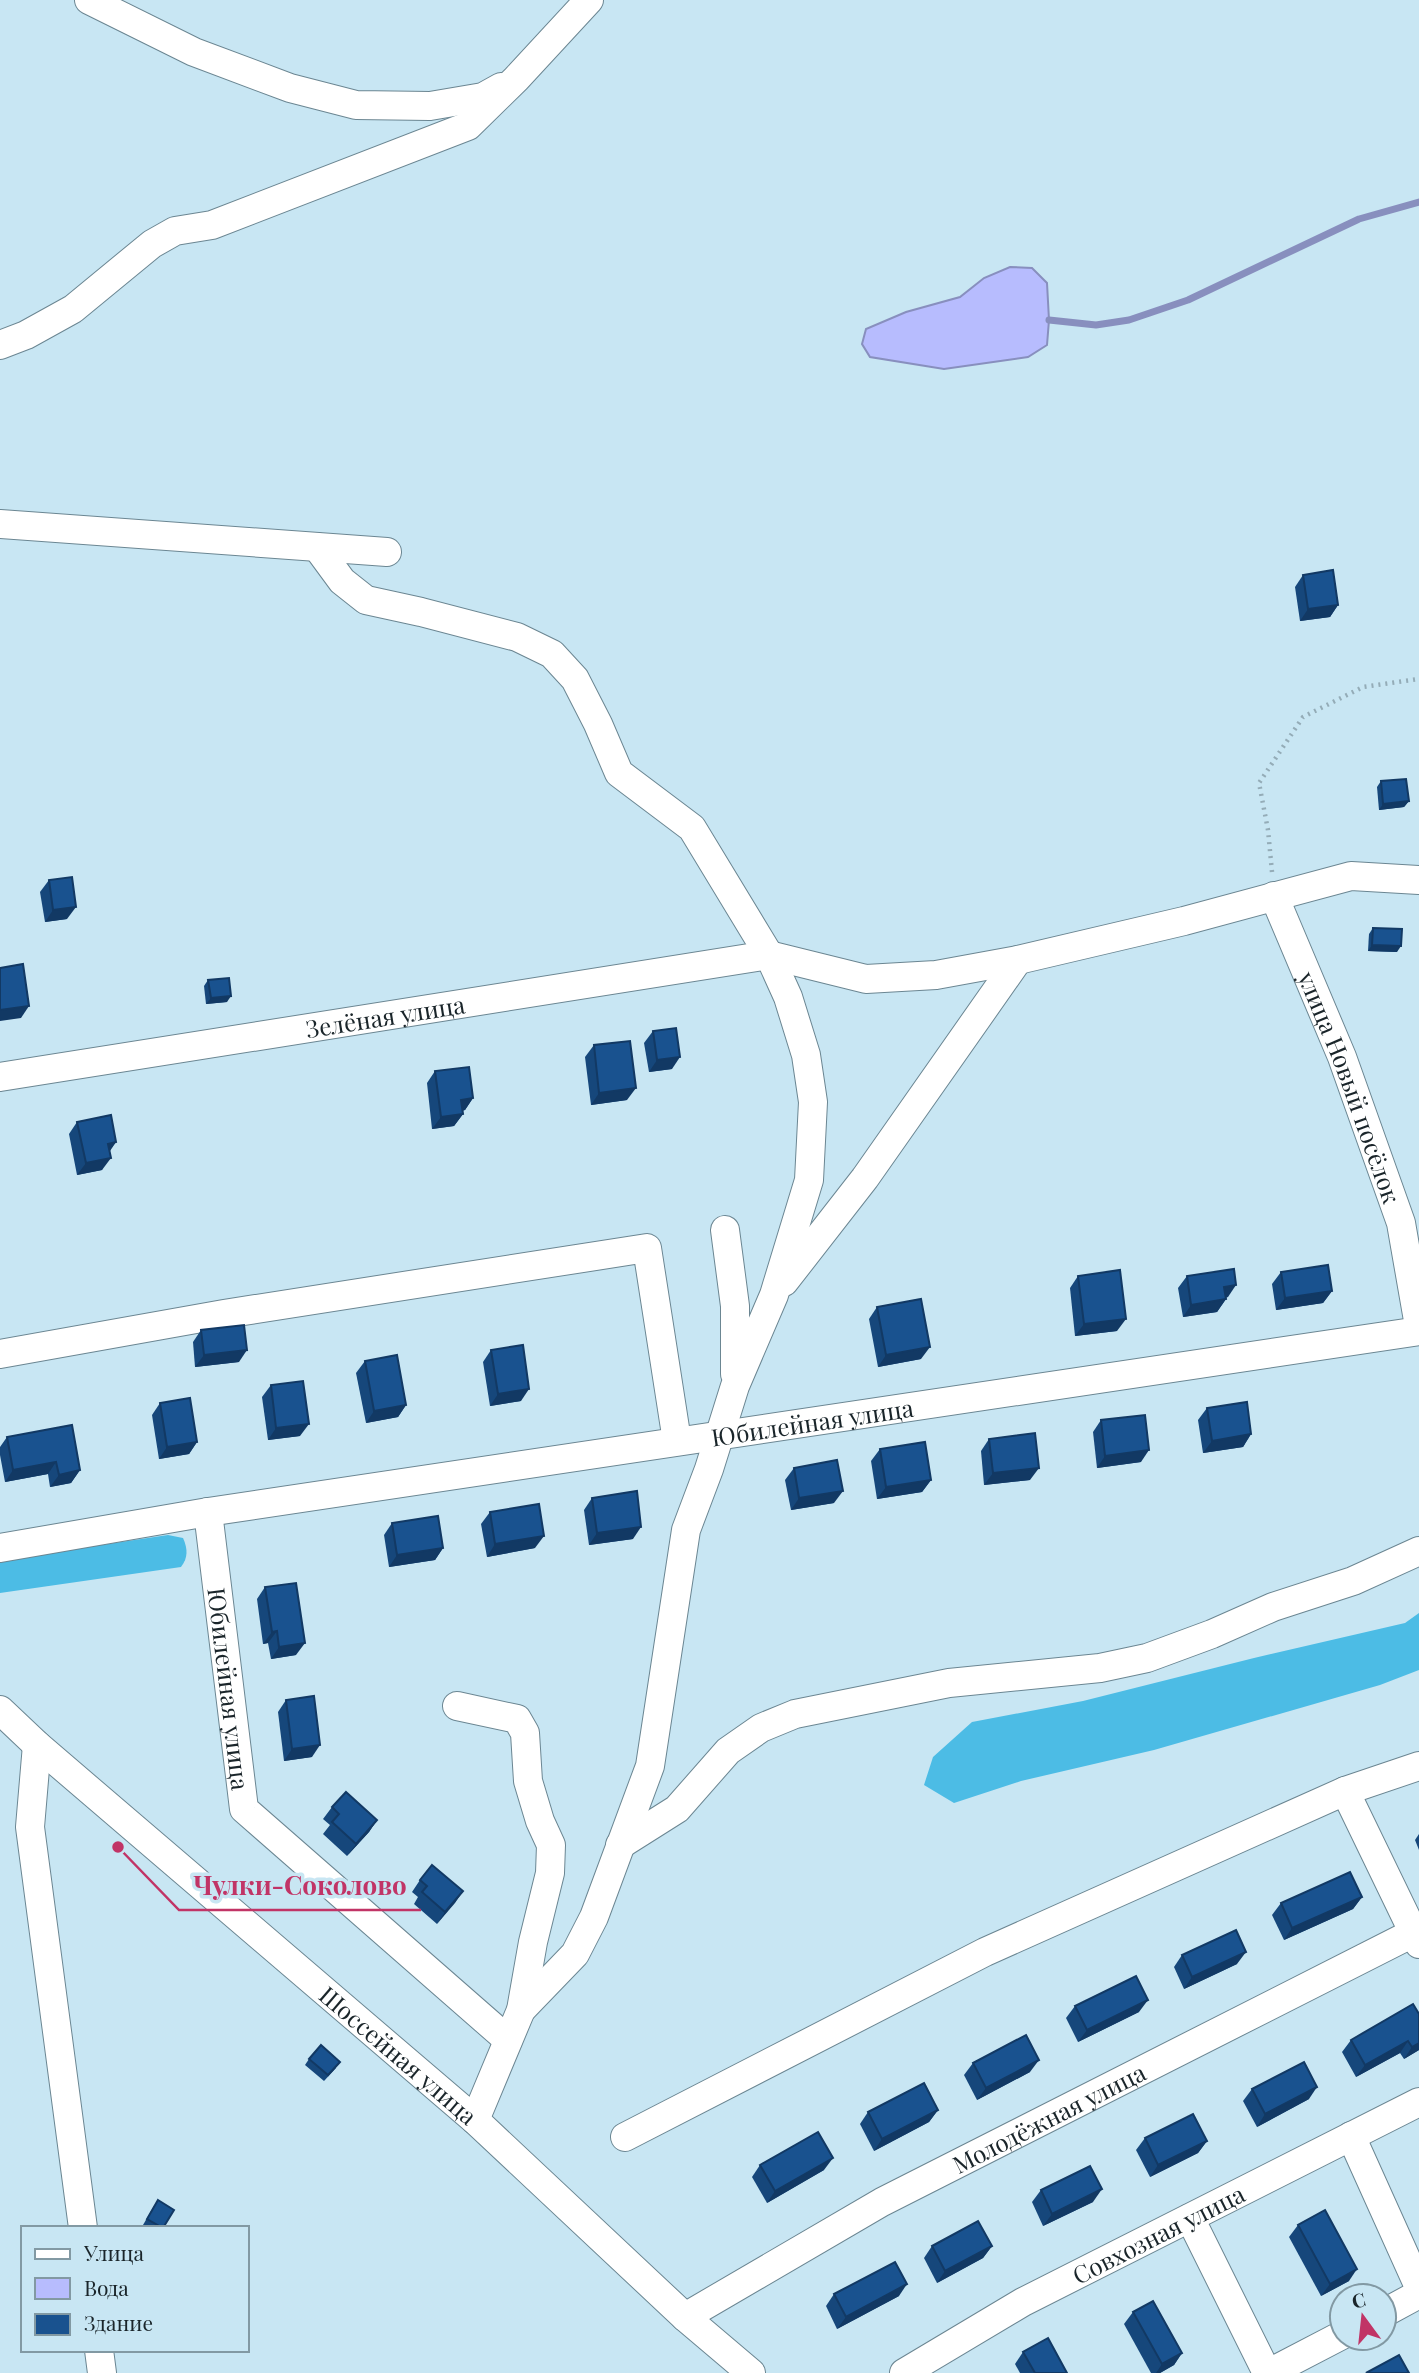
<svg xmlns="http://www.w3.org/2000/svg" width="1419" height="2373" font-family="'Playfair Display',serif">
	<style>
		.forest { fill: #4cbce5 }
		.water { fill: #b7bcfe; stroke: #888fbe; stroke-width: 2 }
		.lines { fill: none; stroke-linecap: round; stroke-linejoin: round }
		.stream { stroke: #888fbe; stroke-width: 7 }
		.minor-casing { stroke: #6b8692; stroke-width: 30 }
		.path { stroke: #94acb7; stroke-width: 4.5; stroke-dasharray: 2 5; stroke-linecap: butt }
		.minor { stroke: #fff; stroke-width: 28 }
		.wall { fill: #16477b }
		.shaded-wall { fill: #123964 }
		.building { fill: #19528f; stroke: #123964; stroke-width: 2 }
		.labels { text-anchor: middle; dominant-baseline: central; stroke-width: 7; stroke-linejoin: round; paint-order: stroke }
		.street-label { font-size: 24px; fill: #1a252a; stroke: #c8e6f3 }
		.leader { fill: none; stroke: #c13466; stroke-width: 2.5 }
		.callout-dot { fill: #c13466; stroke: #c8e6f3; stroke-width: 2.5 }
		.callout-label { font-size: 26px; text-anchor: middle; font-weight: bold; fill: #c13466; stroke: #c8e6f3; stroke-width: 7; stroke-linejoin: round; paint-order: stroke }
	</style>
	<rect width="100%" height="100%" fill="#c8e6f3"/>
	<g class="forest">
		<path d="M168,1535L183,1538C188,1549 188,1558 181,1567L0,1593V1560Z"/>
		<path d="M1419,1613V1670L1380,1685L1154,1750L1021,1781L954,1803L924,1785L933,1757L972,1722L1083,1701L1254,1658L1405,1623Z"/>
	</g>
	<path class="water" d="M1010,267L1032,268L1047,283L1049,320L1047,345L1028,357L944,369L870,357L862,344L866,329L906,312L960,297L984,278Z"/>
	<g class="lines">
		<path class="stream" d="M1049,320L1096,325L1129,320L1188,300L1359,219L1419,202"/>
		<defs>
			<g id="minor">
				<path d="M89,0L194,52L290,88L356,105L430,106L483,97L501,87"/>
				<path d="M0,345L26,335L73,309L152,244L175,231L212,225L468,126L516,79L589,0"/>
				<path d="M0,524L387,552"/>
				<path d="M317,547L342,581L366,600L421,612L517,637L552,654L575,679L598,724L619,773L692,828L769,955L788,997L806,1055L813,1102L809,1180L774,1295L735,1386L709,1469L686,1530L650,1766L594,1917L575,1954L521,2010"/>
				<path id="s1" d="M1274,896L1342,1057L1401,1223L1419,1326"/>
				<path id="s2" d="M0,1077L769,955L866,979L936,975L1018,960L1184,921L1351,876L1419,880"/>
				<path d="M725,1230L735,1306V1374"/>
				<path d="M784,1282L865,1178L1018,960"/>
				<path d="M0,1354L224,1314L647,1248L677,1441"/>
				<path id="s3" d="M208,1512L244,1809L508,2040"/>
				<path id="s4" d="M0,1548L208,1512L1419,1331"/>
				<path d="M457,1706L517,1719L525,1733L528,1781L540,1821L551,1845L550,1873L533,1942L521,2010L475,2120"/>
				<path id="s5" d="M0,1710L37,1745L475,2120L685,2317L751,2373"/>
				<path d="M37,1745L30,1827L83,2228"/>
				<path d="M1345,1791L1419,1944"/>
				<path d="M620,1845L677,1809L728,1751L761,1728L795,1714L949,1683L1100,1668L1147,1658L1212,1634L1273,1607L1353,1581L1419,1551"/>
				<path d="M1351,2136L1419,2287"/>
				<path d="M625,2137L985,1952L1345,1791L1419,1766"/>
				<path d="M1190,2218L1267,2373"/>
				<path d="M1384,2313L1419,2294"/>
				<path id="s6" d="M685,2317L882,2202L1419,1930"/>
				<path d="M99,2350L102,2373"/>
				<path id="s7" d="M904,2373L1023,2302L1419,2102"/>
				<path d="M1269,2373L1342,2335"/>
			</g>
		</defs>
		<use href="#minor" class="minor-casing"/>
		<path class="path" d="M1272,872L1268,830L1259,783L1303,717L1363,687L1419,679"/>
		<use href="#minor" class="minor"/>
	</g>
	<g class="wall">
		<path d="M1303,575L1338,605L1330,617L1300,621L1295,587Z"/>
		<path d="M1381,781L1409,801L1404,807L1379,810L1377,787Z"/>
		<path d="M49,880L67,919L45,922L40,892Z"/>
		<path d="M1373,928L1397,952L1368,951L1369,934Z"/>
		<path d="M208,980L227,1002L206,1004L204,986Z"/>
		<path d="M653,1031L672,1069L649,1072L644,1043Z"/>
		<path d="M594,1045L627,1100L591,1105L585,1057Z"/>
		<path d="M435,1071L473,1098L465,1110L462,1111L463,1114L454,1126L432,1129L427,1083Z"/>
		<path d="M77,1122L116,1142L109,1151L102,1170L77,1175L69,1134Z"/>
		<path d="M1281,1272L1332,1291L1323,1303L1276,1310L1272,1284Z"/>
		<path d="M1078,1276L1117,1331L1075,1336L1070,1288Z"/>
		<path d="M1187,1276L1228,1297L1225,1298L1226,1299L1217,1312L1183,1317L1178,1288Z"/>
		<path d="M877,1307L921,1359L878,1367L869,1319Z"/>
		<path d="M201,1330L239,1362L195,1367L193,1342Z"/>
		<path d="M491,1350L521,1401L490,1406L483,1362Z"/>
		<path d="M365,1361L406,1405L398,1417L366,1423L356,1373Z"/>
		<path d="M271,1385L300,1436L268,1440L262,1397Z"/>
		<path d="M160,1403L197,1442L189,1454L159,1459L152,1415Z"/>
		<path d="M1207,1408L1251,1434L1243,1447L1203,1453L1198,1420Z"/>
		<path d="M1101,1420L1141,1462L1097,1468L1093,1432Z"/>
		<path d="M7,1437L80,1470L71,1483L50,1487L48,1474L5,1482L0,1455V1447Z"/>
		<path d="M989,1439L1030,1480L984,1485L981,1451Z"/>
		<path d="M880,1449L931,1480L922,1492L877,1499L871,1461Z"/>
		<path d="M794,1468L834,1503L791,1510L785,1480Z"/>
		<path d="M592,1498L633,1539L589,1545L584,1510Z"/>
		<path d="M490,1512L535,1548L487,1557L481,1524Z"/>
		<path d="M392,1523L443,1548L435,1560L389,1567L384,1535Z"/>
		<path d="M265,1587L296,1655L271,1659L268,1643L263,1644L257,1599Z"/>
		<path d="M286,1700L312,1757L284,1761L278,1712Z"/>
		<path d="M332,1807L377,1820L369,1832L347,1856L323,1834L330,1825L323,1819Z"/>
		<path d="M1419,1834V1850L1415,1840Z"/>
		<path d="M420,1880L463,1891L437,1924L414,1904L418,1897L412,1892Z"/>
		<path d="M1362,1897L1353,1909L1284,1940L1272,1915L1281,1903Z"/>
		<path d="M1182,1955L1237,1964L1184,1989L1174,1967Z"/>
		<path d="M1413,2004L1419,2050L1404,2059L1400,2053L1356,2077L1342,2052L1351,2040Z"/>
		<path d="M1075,2006L1139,2012L1078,2042L1066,2018Z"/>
		<path d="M309,2059L336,2068L324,2081L305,2065Z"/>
		<path d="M973,2063L1030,2072L977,2100L964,2075Z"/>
		<path d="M1252,2089L1309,2099L1257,2127L1243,2101Z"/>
		<path d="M938,2110L929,2122L874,2151L860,2124L868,2112Z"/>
		<path d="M1145,2138L1207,2141L1198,2153L1150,2177L1136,2150Z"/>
		<path d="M760,2165L824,2170L767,2203L752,2177Z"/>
		<path d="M1041,2190L1093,2202L1043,2226L1032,2202Z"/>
		<path d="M154,2206L163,2228H148L143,2225Z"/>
		<path d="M1298,2225L1349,2281L1321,2296L1289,2237Z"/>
		<path d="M932,2246H992L983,2258L937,2283L924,2258Z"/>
		<path d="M834,2294L899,2296L837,2329L826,2306Z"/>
		<path d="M1133,2312L1182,2353L1174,2365L1160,2373H1151L1124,2324Z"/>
		<path d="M1023,2352L1067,2373H1020L1015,2364Z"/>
	</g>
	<g class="shaded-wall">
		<path d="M1338,605L1330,617L1300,621L1308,609Z"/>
		<path d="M1409,801L1404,807L1379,810L1383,804Z"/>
		<path d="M76,907L67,919L45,922L53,910Z"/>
		<path d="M1372,945L1401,946L1397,952L1368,951Z"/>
		<path d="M231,996L227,1002L206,1004L211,998Z"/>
		<path d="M29,1006L21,1018L0,1021V1010Z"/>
		<path d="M680,1057L672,1069L649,1072L657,1060Z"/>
		<path d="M636,1088L627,1100L591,1105L599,1093Z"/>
		<path d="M473,1098L465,1110L453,1112L461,1100Z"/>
		<path d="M463,1114L454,1126L432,1129L441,1117Z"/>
		<path d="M116,1142L108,1154V1144Z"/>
		<path d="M111,1158L102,1170L77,1175L86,1163Z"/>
		<path d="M1236,1285L1228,1297L1215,1299L1224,1287Z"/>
		<path d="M1332,1291L1323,1303L1276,1310L1285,1298Z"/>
		<path d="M1226,1299L1217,1312L1183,1317L1191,1305Z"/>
		<path d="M1126,1319L1117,1331L1075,1336L1084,1324Z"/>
		<path d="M930,1347L921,1359L878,1367L886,1355Z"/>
		<path d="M247,1350L239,1362L195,1367L204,1355Z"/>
		<path d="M529,1389L521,1401L490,1406L498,1394Z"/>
		<path d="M406,1405L398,1417L366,1423L374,1411Z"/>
		<path d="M309,1424L300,1436L268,1440L276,1428Z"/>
		<path d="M1251,1434L1243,1447L1203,1453L1212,1441Z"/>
		<path d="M197,1442L189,1454L159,1459L167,1447Z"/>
		<path d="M1149,1450L1141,1462L1097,1468L1105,1456Z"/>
		<path d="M56,1462L48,1474L5,1482L13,1470Z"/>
		<path d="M1039,1468L1030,1480L984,1485L993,1473Z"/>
		<path d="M80,1470L71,1483L50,1487L59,1475Z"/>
		<path d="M931,1480L922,1492L877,1499L886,1487Z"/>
		<path d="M843,1491L834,1503L791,1510L799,1498Z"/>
		<path d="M641,1527L633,1539L589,1545L597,1533Z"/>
		<path d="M544,1536L535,1548L487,1557L495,1544Z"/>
		<path d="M443,1548L435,1560L389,1567L397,1555Z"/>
		<path d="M277,1631L268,1643L263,1644L272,1632Z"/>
		<path d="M305,1643L296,1655L271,1659L279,1647Z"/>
		<path d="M320,1745L312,1757L284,1761L292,1749Z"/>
		<path d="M377,1820L369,1832L347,1856L356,1844Z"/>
		<path d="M463,1891L455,1903L437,1924L445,1912Z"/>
		<path d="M1362,1897L1353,1909L1284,1940L1292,1928Z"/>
		<path d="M1246,1952L1237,1964L1184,1989L1192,1977Z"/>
		<path d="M1148,2000L1139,2012L1078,2042L1087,2030Z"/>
		<path d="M1408,2041L1400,2053L1356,2077L1365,2065Z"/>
		<path d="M1419,2043V2050L1404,2059L1412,2047Z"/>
		<path d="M1039,2060L1030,2072L977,2100L986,2088Z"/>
		<path d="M1317,2087L1309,2099L1257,2127L1265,2114Z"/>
		<path d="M938,2110L929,2122L874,2151L882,2139Z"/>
		<path d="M1207,2141L1198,2153L1150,2177L1158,2165Z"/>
		<path d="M833,2158L824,2170L767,2203L775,2191Z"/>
		<path d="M1102,2189L1093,2202L1043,2226L1052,2214Z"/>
		<path d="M992,2246L983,2258L937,2283L945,2271Z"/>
		<path d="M1357,2269L1349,2281L1321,2296L1330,2284Z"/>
		<path d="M907,2284L899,2296L837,2329L846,2317Z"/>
		<path d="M1182,2353L1174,2365L1160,2373H1156L1162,2364Z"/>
	</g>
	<g class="building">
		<path d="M1333,570L1338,605L1308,609L1303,575Z"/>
		<path d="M1406,779L1409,801L1383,804L1381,781Z"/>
		<path d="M72,877L76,907L53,910L49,880Z"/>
		<path d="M1373,928L1402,929L1401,946L1372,945Z"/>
		<path d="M23,964L29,1006L0,1010V968Z"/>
		<path d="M229,978L231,996L211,998L208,980Z"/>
		<path d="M676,1028L680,1057L657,1060L653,1031Z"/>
		<path d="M630,1041L636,1088L599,1093L594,1045Z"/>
		<path d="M469,1067L473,1098L461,1100L463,1114L441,1117L435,1071Z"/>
		<path d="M111,1115L116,1142L108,1144L111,1158L86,1163L77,1122Z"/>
		<path d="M1328,1265L1332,1291L1285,1298L1281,1272Z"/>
		<path d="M1234,1269L1236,1285L1224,1287L1226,1299L1191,1305L1187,1276Z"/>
		<path d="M1120,1270L1126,1319L1084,1324L1078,1276Z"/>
		<path d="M921,1299L930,1347L886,1355L877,1307Z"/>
		<path d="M244,1325L247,1350L204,1355L201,1330Z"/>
		<path d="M523,1345L529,1389L498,1394L491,1350Z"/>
		<path d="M397,1355L406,1405L374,1411L365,1361Z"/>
		<path d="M303,1381L309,1424L276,1428L271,1385Z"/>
		<path d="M190,1398L197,1442L167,1447L160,1403Z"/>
		<path d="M1247,1402L1251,1434L1212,1441L1207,1408Z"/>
		<path d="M1145,1415L1149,1450L1105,1456L1101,1420Z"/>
		<path d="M72,1425L80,1470L59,1475L56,1462L13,1470L7,1437Z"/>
		<path d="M1035,1433L1039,1468L993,1473L989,1439Z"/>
		<path d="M925,1442L931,1480L886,1487L880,1449Z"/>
		<path d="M837,1460L843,1491L799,1498L794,1468Z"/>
		<path d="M637,1491L641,1527L597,1533L592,1498Z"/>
		<path d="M539,1504L544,1536L495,1544L490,1512Z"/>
		<path d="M438,1516L443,1548L397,1555L392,1523Z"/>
		<path d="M296,1583L305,1643L279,1647L277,1631L272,1632L265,1587Z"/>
		<path d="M314,1696L320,1745L292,1749L286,1700Z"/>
		<path d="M346,1792L377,1820L356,1844L332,1822L339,1814L332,1807Z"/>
		<path d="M432,1865L463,1891L445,1912L422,1892L427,1886L420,1880Z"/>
		<path d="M1350,1872L1362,1897L1292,1928L1281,1903Z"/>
		<path d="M1236,1930L1246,1952L1192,1977L1182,1955Z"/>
		<path d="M1136,1976L1148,2000L1087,2030L1075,2006Z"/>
		<path d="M1413,2004L1419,2014V2043L1412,2047L1408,2041L1365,2065L1351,2040Z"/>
		<path d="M1026,2035L1039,2060L986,2088L973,2063Z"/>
		<path d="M321,2045L340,2062L328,2075L309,2059Z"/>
		<path d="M1304,2062L1317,2087L1265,2114L1252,2089Z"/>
		<path d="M924,2083L938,2110L882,2139L868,2112Z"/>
		<path d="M1193,2114L1207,2141L1158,2165L1145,2138Z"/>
		<path d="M818,2132L833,2158L775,2191L760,2165Z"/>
		<path d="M1090,2166L1102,2189L1052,2214L1041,2190Z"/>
		<path d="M158,2200L174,2210L163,2228L147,2219Z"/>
		<path d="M1325,2210L1357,2269L1330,2284L1298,2225Z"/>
		<path d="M978,2221L992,2246L945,2271L932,2246Z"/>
		<path d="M895,2262L907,2284L846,2317L834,2294Z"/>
		<path d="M1153,2301L1182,2353L1162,2364L1133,2312Z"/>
		<path d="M1048,2338L1067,2373H1035L1023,2352Z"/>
		<path d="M1399,2355L1409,2373H1366Z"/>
	</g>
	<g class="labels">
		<g class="street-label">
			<text stroke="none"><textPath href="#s2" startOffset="390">Зелёная улица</textPath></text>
			<text stroke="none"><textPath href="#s1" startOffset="206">улица Новый посёлок</textPath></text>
			<text stroke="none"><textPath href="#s4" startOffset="822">Юбилейная улица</textPath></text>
			<text stroke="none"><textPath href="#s3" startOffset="178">Юбилейная улица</textPath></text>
			<text stroke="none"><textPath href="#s5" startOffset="527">Шоссейная улица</textPath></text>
			<text stroke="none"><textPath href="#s6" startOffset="415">Молодёжная улица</textPath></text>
			<text stroke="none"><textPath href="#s7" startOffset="290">Совхозная улица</textPath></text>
		</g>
	</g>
	<path class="leader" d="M118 1847L179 1910H421"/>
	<circle class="callout-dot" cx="118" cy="1847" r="7"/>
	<g class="callout-label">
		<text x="300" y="1895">Чулки-Соколово</text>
	</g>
	<rect x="21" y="2226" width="228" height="126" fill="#c8e6f3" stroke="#8299a3" stroke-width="2"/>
	<rect x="35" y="2249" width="35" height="10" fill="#ffffff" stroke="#8299a3" stroke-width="2"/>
	<text x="84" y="2261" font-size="21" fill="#1a252a">Улица</text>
	<rect x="35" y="2278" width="35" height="21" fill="#b7bcfe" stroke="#8299a3" stroke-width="2"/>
	<text x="84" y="2296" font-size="21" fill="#1a252a">Вода</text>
	<rect x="35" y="2314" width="35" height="21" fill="#19528f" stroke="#8299a3" stroke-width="2"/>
	<text x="84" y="2331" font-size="21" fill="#1a252a">Здание</text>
	<g transform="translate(1363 2317) rotate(345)"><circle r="33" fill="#c8e6f3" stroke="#8299a3" stroke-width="2"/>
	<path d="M0-5L12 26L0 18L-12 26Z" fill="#c13466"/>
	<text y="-10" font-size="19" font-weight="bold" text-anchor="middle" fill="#1a252a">С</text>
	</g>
</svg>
